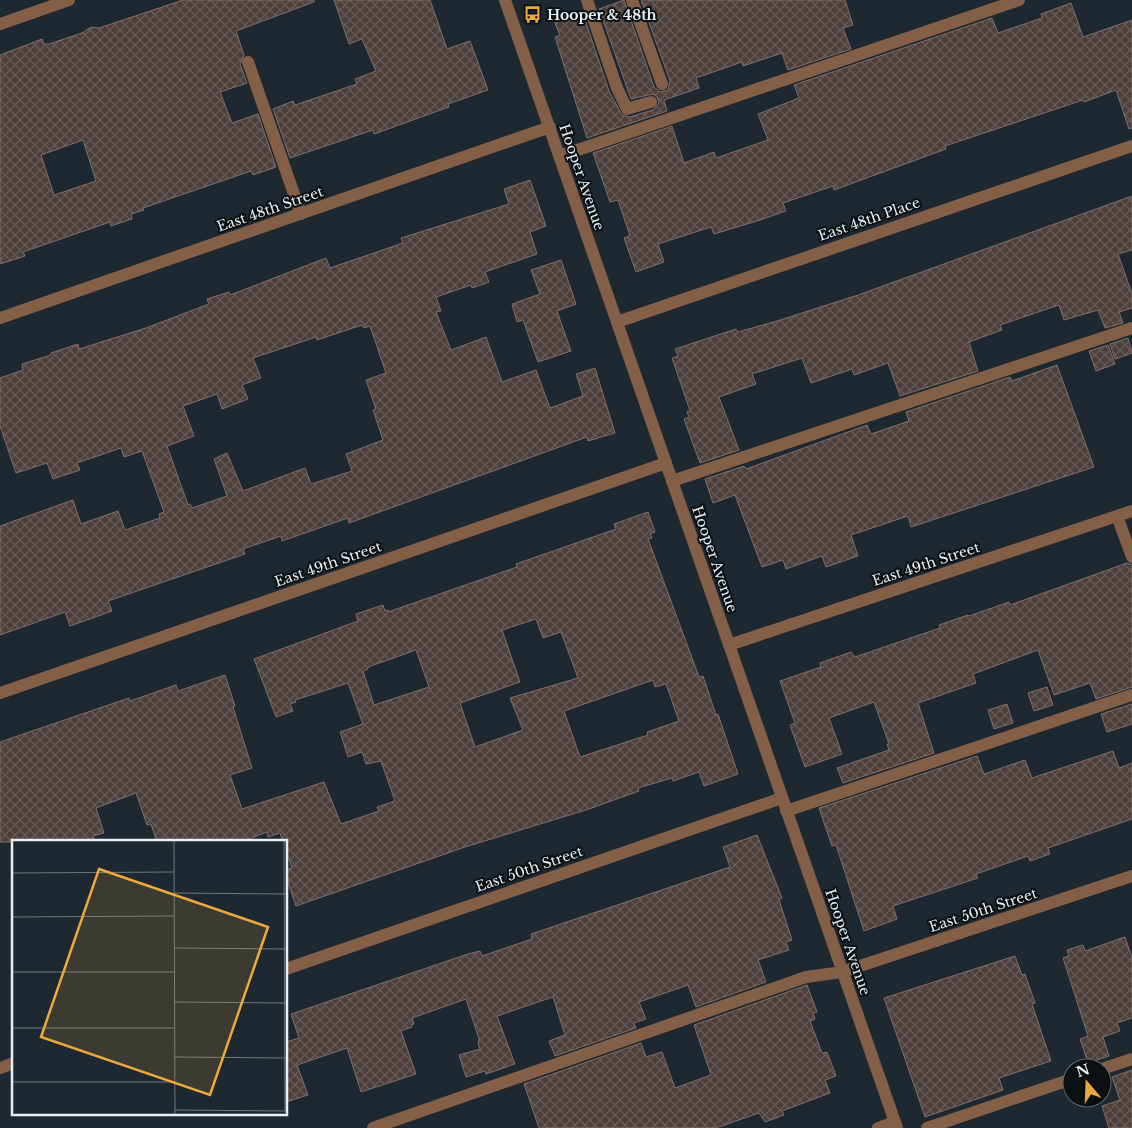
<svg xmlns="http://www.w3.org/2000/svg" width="1132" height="1128" font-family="'Libre Baskerville',serif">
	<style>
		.building { fill: url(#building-cross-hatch); stroke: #7f6f6a; fill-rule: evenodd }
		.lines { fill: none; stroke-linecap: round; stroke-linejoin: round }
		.minor { stroke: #825f46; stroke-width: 12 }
		.labels { text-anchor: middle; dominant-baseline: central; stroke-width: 4; stroke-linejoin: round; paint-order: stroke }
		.poi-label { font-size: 14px; font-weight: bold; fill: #e8eff5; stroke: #0b1013; text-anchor: start }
		.street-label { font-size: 14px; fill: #e8eff5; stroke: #0b1013 }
		.inset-road { fill: none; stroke: #6e787f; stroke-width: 1 }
		.view { fill: #eea83c; fill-opacity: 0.15; stroke: #eea83c; stroke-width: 2.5 }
		.inset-edge { fill: none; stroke: #e8eff5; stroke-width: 2.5 }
	</style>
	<defs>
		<pattern id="building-cross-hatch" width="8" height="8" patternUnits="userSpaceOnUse" patternTransform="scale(1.25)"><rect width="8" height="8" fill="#4d3f3b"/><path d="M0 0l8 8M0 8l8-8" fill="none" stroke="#675b58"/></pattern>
	</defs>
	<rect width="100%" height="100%" fill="#1d2830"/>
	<g class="building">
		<path d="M183,0H314V2L236,31L244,55L240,64L247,83L220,92L232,123L258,114L276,167L253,175L251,171L143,208L144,210L131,214L132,219L111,226L110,222L23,252L25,256L0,264V55L42,39L44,44H49L82,33L91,27L99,28ZM83,140L96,181L54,195L41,155Z"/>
		<path d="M334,0H430L447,49L470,41L488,90L448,104L449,107L374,134L373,130L290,158L273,109L293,101L295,105L357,84L355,79L376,71L362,39L349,44Z"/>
		<path d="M624,0L654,87L660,92L668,90L670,81L641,0H845L853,25L843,28L851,49L788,70L782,53L743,66L742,62L696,78L699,88L664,100L667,111L587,138L555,37L560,35L554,21L581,11L583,14L609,91L622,115L629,117L653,110L659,103L657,97L653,94L631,99L599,9Z"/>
		<path d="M1071,3L1083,37L1132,20V128L1129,129L1116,90L1084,102L1083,100L945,146L946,149L834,190L833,186L783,203L786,211L760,220L714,234L711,227L658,244L664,262L636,272L624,238L630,236L618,200L610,202L593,153L672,126L684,163L714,152L716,158L768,140L758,114L799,98L794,85L992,18L998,33L1042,18L1041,14Z"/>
		<path d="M530,180L546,226L530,232L537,254L485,272L489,282L472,288L471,285L436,297L441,311L436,312L451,350L486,337L502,382L536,370L550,408L583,396L576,374L595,368L615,433L588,441L587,437L349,523L348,518L282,541L281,536L243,549L245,554L108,601L112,611L70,626L65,612L0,635V526L73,500L81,524L118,511L125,530L160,518L159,514L164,512L142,451L124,457L121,448L77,463L80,470L53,479L47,463L16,473L0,426V378L23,370L22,364L51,355V353L78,344L79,349L146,328L209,304L207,299L229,292L230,295L326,258L330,268L403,243L401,238L509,204L504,189ZM362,325L364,328L370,326L386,373L366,380L376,409L373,410L383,440L346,454L352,471L311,484L305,468L243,491L227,453L214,459L227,496L192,508L190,504L188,505L167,446L194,436L183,406L217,394L222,409L248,399L242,385L261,378L253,358L316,337L317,340Z"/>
		<path d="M1132,196V250L1118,254L1132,294V308L1119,312L1123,323L1105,328L1098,310L1064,320L1059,305L1000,325L1002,330L969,342L978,371L900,396L888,363L854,375L852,369L811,383L802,358L752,374L756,384L719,397L739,450L700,463L684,419L689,417L687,412L690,411L672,358L678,356L675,349L736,329L738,332L777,321L858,295Z"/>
		<path d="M561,260L576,304L557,311L571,351L538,362L523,320L517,322L512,304L540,294L531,270Z"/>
		<path d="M1128,338L1132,353L1115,359L1110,344Z"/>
		<path d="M1108,345L1115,364L1096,371L1089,351Z"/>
		<path d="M1057,365L1094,467L911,527L908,516L851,535L858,556L826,567L822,556L786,569L783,560L762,567L735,495L713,503L705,479L744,466L746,469L867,425L871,434L909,421L906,412L1010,377L1012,381Z"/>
		<path d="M648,512L655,532L650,534L652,538L648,539L699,677L703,676L716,715L718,714L738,774L704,786L699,772L673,781L672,778L638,788L639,791L589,809L462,848L296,906L286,877V870L292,868L286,850V842H283L280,833L268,837L267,832L241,842H157L151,824L147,825L136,793L96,808L104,833L93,836L95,842H0V742L129,698L130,701L176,685L178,691L225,675L235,706L233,707L252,768L230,775L242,809L324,782L341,824L379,811L377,807L395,801L381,761L366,764L362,752L348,757L340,732L363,724L348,683L295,700L296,702L290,704L293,711L276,717L254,659L358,621L356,614L383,605L385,611L388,610V612L517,567L516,564L616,529L614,524ZM536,619L543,638L561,632L578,678L510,698L523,730L475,747L460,703L520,682L502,630ZM416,650L429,687L374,705L363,671L368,669V667ZM653,680L655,687L666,684L679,721L647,732L648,735L580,757L564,711Z"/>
		<path d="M1127,563L1132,565V687L1096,699L1090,683L1054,695L1038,650L973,674L976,683L918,703L934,753L843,783L837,768L889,750L887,744H889L874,702L829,718L842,754L805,767L790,725L795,723L780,681L821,667L820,663L851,652L855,657L940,628L939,625L968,615L969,616L1009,602L1010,605Z"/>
		<path d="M1047,687L1053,705L1034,711L1028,693Z"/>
		<path d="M1007,704L1013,723L994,729L988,710Z"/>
		<path d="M1132,704V724L1107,732L1101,714Z"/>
		<path d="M1113,751L1119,768L1132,763V819L1048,848L1050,854L1030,861L1028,856L976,874L978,878L893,906L897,919L864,931L836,845L832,846L819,808L977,756L984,774L1025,760L1032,778Z"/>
		<path d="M757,835L782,898L779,899L781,906L792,940L786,942L789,950L758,960L766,982L696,1007L688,985L639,1002L646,1019L634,1023L636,1028L555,1056L549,1041L565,1035L553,997L497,1016L515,1064L486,1074L485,1071L466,1077L459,1055L480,1049L478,1043L479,1039L466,999L412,1018L414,1024L411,1025L412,1027L401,1031L416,1074L361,1092L347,1048L297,1065L308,1095L286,1102V1042L299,1038L291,1014L468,954L480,951L482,956L532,939L531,934L730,867L723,847Z"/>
		<path d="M1125,937L1132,958V1018L1117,1023L1120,1031L1103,1037L1109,1056L1088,1063L1080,1039L1088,1036L1063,958L1069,956L1067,950L1083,945L1085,951Z"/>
		<path d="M1015,956L1022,975L1025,974L1035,1003L1032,1004L1051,1061L999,1078L1003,1090L925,1117L884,998Z"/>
		<path d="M807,985L817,1012L813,1013L815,1019L810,1021L822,1053L827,1052L836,1076L825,1080L830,1093L782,1111L784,1115L765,1122L759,1113L716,1128H539L524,1084L641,1043L646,1057L662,1052L675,1088L711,1075L694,1025Z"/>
		<path d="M1132,1070V1128H1109L1102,1106L1120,1100L1112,1077Z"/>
	</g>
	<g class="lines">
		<g class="minor">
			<path d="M505,0L897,1128"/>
			<path d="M587,0L617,88L627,109L651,102"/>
			<path d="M632,0L662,84"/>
			<path d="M0,24L69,0"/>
			<path d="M248,62L301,214"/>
			<path d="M560,156L1019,0"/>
			<path d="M0,318L550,127"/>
			<path d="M617,322L1132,146"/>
			<path d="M672,481L1132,328"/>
			<path d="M1117,516L1132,557"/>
			<path d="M729,645L1132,511"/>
			<path d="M0,693L666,463"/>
			<path d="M786,811L1132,695"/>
			<path d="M286,969L782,798"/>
			<path d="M0,1068L14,1063"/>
			<path d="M1102,1069L1132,1059"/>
			<path d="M373,1128L806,977L842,972L1132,876"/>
			<path d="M878,1128L894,1122"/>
			<path d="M927,1128L1072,1079"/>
		</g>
	</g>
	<defs>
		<symbol id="bus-bare" viewBox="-9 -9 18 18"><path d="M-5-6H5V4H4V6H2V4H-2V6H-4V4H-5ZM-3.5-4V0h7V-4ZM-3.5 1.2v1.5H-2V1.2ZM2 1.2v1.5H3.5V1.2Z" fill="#eea83c" stroke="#0b1013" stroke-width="2.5" paint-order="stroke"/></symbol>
	</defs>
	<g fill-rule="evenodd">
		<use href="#bus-bare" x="520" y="2" width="25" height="25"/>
	</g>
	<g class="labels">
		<g class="poi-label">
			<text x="547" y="15">Hooper &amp; 48th</text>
		</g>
		<g class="street-label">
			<text transform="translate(582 177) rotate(71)">Hooper Avenue</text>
			<text transform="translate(270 209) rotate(-19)">East 48th Street</text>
			<text transform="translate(869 219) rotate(-19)">East 48th Place</text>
			<text transform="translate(715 559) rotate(71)">Hooper Avenue</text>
			<text transform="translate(328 564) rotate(-19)">East 49th Street</text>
			<text transform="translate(926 564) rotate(-18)">East 49th Street</text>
			<text transform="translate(529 869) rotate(-19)">East 50th Street</text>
			<text transform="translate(983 910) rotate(-18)">East 50th Street</text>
			<text transform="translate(848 942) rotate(71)">Hooper Avenue</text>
		</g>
	</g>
	<g transform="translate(12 840)">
		<rect width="275" height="275" fill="#1d2830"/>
		<path class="inset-road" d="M162,0L163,275M272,0L273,271M0,33L162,32M162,53L274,54M0,77L162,76M162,108L274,109M0,132H162M162,162L274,163M0,188H163M163,217L275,218M0,242H163M163,270L275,271"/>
		<path class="view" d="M87,29L256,87L198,255L29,197Z"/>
		<rect width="275" height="275" class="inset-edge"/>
	</g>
	<g transform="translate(1087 1083) rotate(341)"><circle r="24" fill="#0b1013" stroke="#63696d"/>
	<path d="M0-4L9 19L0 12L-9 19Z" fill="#eea83c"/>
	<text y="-8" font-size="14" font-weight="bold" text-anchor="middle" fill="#e8eff5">N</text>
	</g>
</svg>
